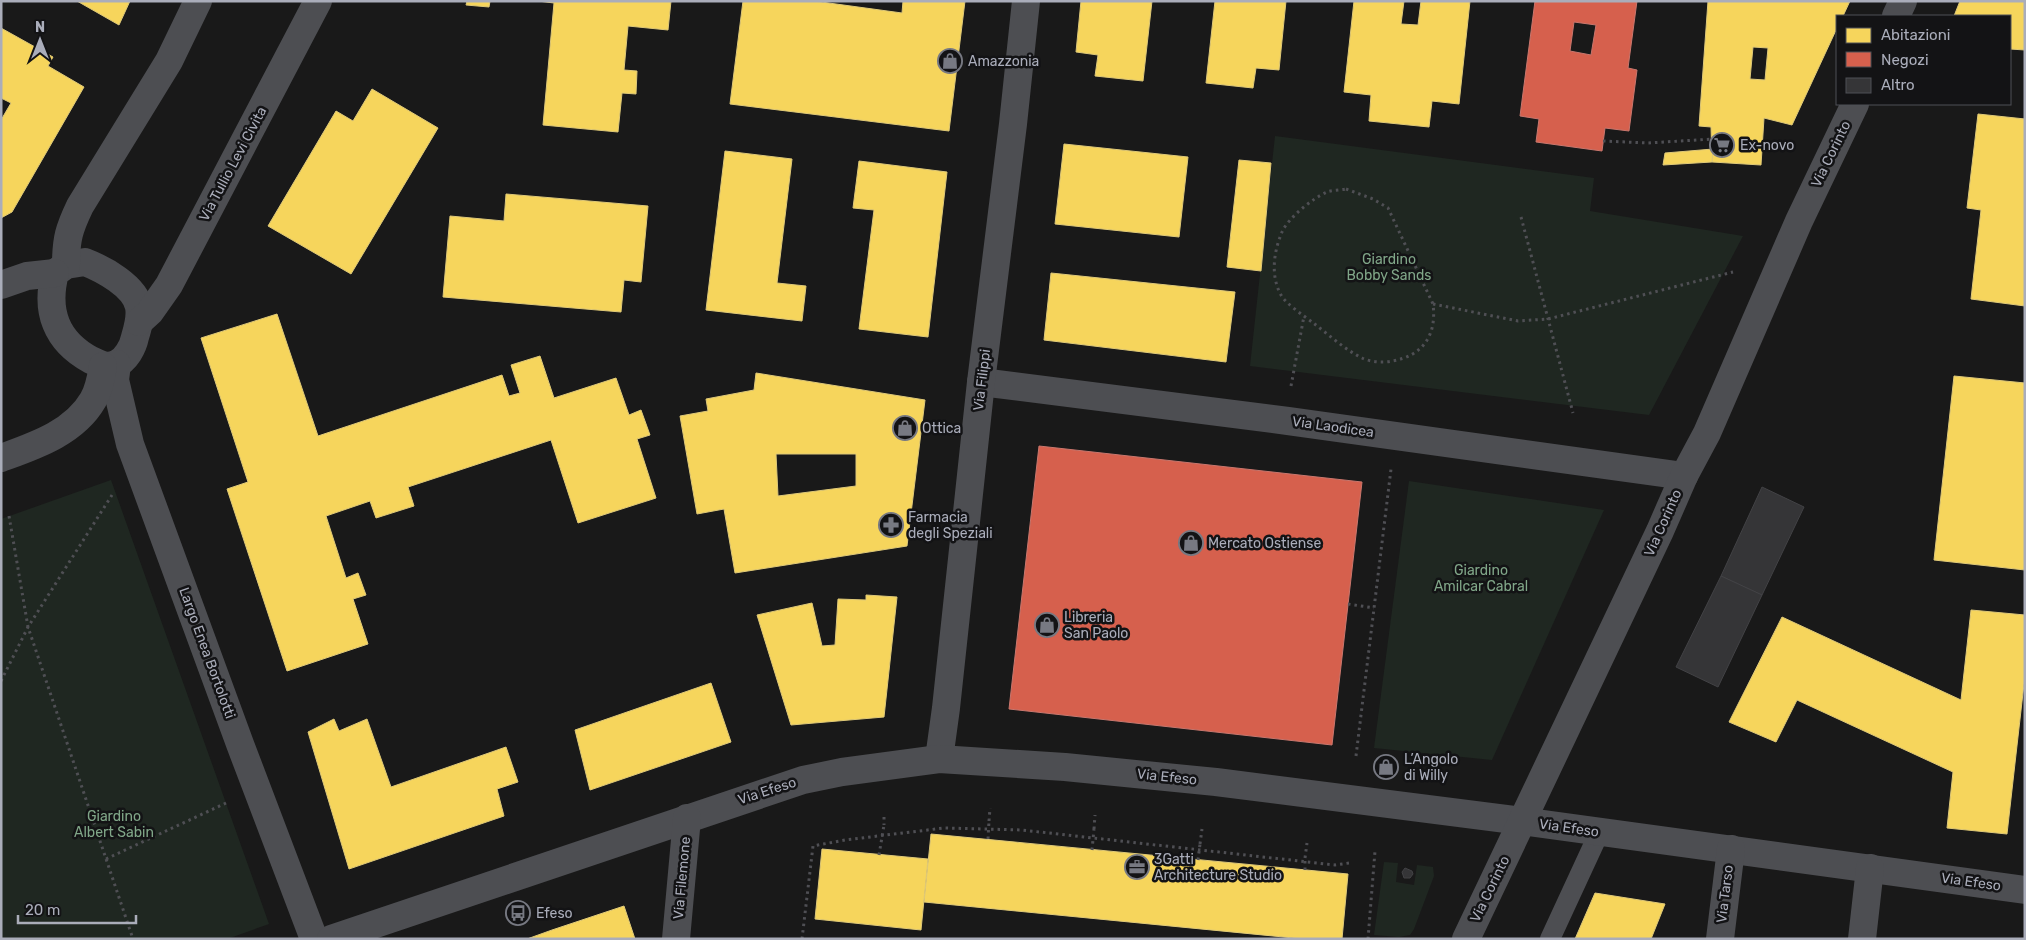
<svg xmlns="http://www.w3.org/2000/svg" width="2026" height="940" font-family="Rubik,sans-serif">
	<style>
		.green { fill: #1f2721 }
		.homes { fill: #f6d55c; stroke: #dfc978; fill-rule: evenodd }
		.shops { fill: #d6604d; stroke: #c9776e; fill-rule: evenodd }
		.building { fill: #353537; stroke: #424245 }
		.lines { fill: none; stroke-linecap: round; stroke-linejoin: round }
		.path { stroke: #4f4f54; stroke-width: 3; stroke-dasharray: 2.5 4; stroke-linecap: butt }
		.service { stroke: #4d4e52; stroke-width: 20 }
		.minor { stroke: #4d4e52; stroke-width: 28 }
		.tertiary { stroke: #4d4e52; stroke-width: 28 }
		.path-bridge { stroke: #4f4f54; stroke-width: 3; stroke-dasharray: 2.5 4; stroke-linecap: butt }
		.labels { text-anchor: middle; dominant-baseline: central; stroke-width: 5; stroke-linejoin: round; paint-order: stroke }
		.poi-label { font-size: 14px; fill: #aaadba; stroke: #131315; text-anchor: start }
		.street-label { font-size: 14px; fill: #aaadba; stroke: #131315 }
		.park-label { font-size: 14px; fill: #80a688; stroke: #131315 }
	</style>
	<rect width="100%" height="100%" fill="#191919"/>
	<g class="green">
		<path d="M1275,136L1594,178L1590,211L1743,236L1649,415L1250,366Z"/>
		<path d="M111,480L269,924L227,939H1V519Z"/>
		<path d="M1409,481L1604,510L1492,760L1374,748Z"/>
		<path d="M1384,862L1398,863L1396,882L1414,885L1417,865L1433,867L1434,876L1414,929L1410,935L1399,937L1374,935Z"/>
	</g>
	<g class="homes">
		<path d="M77,1H130L119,25Z"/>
		<path d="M467,1H490L489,7L466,5Z"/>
		<path d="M538,1H671L668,30L628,26L624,70L637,71L636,94L622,93L618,132L543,125L554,3Z"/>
		<path d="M743,1H814L902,13L903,1H965L949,131L730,104Z"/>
		<path d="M1081,1H1152L1143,81L1095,76L1098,55L1076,52Z"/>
		<path d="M1215,1H1286L1279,70L1256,68L1253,88L1206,83Z"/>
		<path d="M1354,1H1404L1401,24L1418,25L1421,1H1470L1459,104L1432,101L1429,127L1369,121L1371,95L1344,92Z"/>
		<path d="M1708,1H1850L1843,16H1837V28L1792,125L1764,118L1761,165L1712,162L1711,127L1699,126ZM1753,47L1768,48L1765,80L1750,79Z"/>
		<path d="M1960,1H2025V50L2010,49V16H1954Z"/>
		<path d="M1,28L53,57L48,66L84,87L12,212L1,218V120L11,103L1,98Z"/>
		<path d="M372,89L438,128L351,274L268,226L336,111L353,121Z"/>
		<path d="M1978,114L2025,119V306L1971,299L1981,210L1967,208Z"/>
		<path d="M1064,144L1188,157L1179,237L1055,224Z"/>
		<path d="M1713,149L1712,162L1663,165L1665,153Z"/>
		<path d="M725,151L792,159L777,283L806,286L802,321L706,310Z"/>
		<path d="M1239,160L1271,163L1261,271L1227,267Z"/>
		<path d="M859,161L947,172L928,337L859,329L874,210L853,208Z"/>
		<path d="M506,194L648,206L641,282L624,280L621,312L443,297L450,216L504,221Z"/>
		<path d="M1051,273L1235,292L1226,362L1044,340Z"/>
		<path d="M277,314L318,436L502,375L509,396L520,393L511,365L540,356L554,398L616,378L629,415L641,410L650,435L637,439L656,498L578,523L551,440L408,487L414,506L376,518L370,501L326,516L346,578L358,573L366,595L353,599L368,644L287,671L227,489L248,482L201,338Z"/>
		<path d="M756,373L925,400L907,546L735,573L724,509L697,514L680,416L708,411L706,399L754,390ZM776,454H856V486L778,496Z"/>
		<path d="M1954,376L2025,383V570L1934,560Z"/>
		<path d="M866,595L897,597L884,717L791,725L757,615L812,603L822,646L835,645L838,599L866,600Z"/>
		<path d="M1971,610L2025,615V675L2007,834L1947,828L1953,772L1797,700L1776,742L1729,722L1782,617L1961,700Z"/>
		<path d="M711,683L731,742L590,790L575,730Z"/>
		<path d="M334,719L339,731L367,719L391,787L506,747L518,782L497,789L504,816L349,869L308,732Z"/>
		<path d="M931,834L1348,874L1342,939H1304L924,902Z"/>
		<path d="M822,849L928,859L921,930L815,919Z"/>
		<path d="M1595,893L1665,904L1651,939H1575Z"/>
		<path d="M624,906L635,939H527L552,930Z"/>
	</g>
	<g class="shops">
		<path d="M1535,1H1637L1628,68L1637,70L1629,131L1605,128L1602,151L1536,142L1539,119L1520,116ZM1574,22L1596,25L1591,55L1570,51Z"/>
		<path d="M1039,446L1362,482L1332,745L1009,709Z"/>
	</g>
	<g class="building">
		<path d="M1762,487L1804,507L1762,595L1721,576Z"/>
		<path d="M1721,576L1762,595L1718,687L1676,667Z"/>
		<path d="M1405,868L1412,871L1413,874L1410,878H1404L1402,872Z"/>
	</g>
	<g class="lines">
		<g class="path">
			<path d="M1603,141L1648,143L1713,139"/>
			<path d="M1346,189L1373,199L1388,208L1433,304C1437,335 1423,356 1392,361C1383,363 1370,362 1362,358C1344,349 1328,334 1312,322C1304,316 1285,303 1281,295C1270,275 1274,251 1282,232C1288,218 1313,198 1327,192C1333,190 1340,190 1346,189Z"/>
			<path d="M1521,217L1573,413"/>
			<path d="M1433,304L1518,321L1548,319L1733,272"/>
			<path d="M1291,386L1304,316"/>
			<path d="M9,516L28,627L133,939"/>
			<path d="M1348,604L1374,608"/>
			<path d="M1,681L28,627L112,495"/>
			<path d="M1356,756L1391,469"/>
			<path d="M884,817V825"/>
			<path d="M989,821L990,808"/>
			<path d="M1094,829L1095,815"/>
			<path d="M1200,844L1202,829"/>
			<path d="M1305,858L1307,843"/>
			<path d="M106,859L226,803"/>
			<path d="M802,939L813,846L845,840L944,828L1022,830L1335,865L1349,863"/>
			<path d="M1368,939L1375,851"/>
		</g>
		<path class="service" d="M1550,939L1599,833"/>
		<g class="minor">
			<path d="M1896,16L1903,1"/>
			<path d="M85,262C103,269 135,286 139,307C141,317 138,327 135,337C133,347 126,360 116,364C106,368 99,364 91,360C56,341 45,311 55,273L66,265Z"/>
			<path d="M117,364L115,380L130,444L240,744L314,939"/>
			<path d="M981,382L1288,421L1684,476"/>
			<path d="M939,759L946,708L981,382L1013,124L1026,1"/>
			<path d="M331,939L803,780L842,772L939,759L1065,767L1216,782L1522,821L2025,890"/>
			<path d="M676,939L687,818"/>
			<path d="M1466,939L1660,531L1684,476L1707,433L1799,221L1855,104"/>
			<path d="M1720,939L1731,849"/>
			<path d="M1862,939L1870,868"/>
		</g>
		<g class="tertiary">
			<path d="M66,265C66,239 69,229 80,206L169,61L198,1"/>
			<path d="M1,285L27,276L55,273"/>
			<path d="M139,322L150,312L169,285L318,1"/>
			<path d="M1,458C34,446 74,433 93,400C99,390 101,378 103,366"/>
		</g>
		<g class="path-bridge">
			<path d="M988,839L989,821"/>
			<path d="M1092,850L1094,829"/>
			<path d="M879,855L884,825"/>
			<path d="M1198,860L1200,844"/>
			<path d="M1305,870V858"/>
		</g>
	</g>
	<defs>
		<symbol id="shop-ring" viewBox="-11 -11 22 22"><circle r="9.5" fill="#131315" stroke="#777982" stroke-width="1.5"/><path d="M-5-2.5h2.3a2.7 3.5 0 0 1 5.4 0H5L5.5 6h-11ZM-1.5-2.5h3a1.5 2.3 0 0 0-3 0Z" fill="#777982"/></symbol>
		<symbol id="supermarket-ring" viewBox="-11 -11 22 22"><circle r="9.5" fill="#131315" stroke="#777982" stroke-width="1.5"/><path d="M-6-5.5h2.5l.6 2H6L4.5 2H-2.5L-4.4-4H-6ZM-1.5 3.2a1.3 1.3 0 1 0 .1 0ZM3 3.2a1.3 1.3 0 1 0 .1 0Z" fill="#777982"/></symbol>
		<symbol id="pharmacy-ring" viewBox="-11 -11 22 22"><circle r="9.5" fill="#131315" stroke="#777982" stroke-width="1.5"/><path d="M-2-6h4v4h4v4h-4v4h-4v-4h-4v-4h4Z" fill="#777982"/></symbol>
		<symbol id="office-ring" viewBox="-11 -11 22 22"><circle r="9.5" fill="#131315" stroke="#777982" stroke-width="1.5"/><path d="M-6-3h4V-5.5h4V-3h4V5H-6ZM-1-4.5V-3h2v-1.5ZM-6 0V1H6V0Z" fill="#777982"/></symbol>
		<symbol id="bus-ring" viewBox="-11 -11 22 22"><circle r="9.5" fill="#131315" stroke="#777982" stroke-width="1.5"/><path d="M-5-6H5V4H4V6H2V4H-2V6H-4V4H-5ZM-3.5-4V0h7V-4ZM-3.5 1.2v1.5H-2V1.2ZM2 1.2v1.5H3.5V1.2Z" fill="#777982"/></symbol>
	</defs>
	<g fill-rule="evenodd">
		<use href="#shop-ring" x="936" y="47" width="28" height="28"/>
		<use href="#supermarket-ring" x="1708" y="131" width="28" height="28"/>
		<use href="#shop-ring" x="891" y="414" width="28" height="28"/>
		<use href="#pharmacy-ring" x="877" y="511" width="28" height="28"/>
		<use href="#shop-ring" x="1177" y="529" width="28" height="28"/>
		<use href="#shop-ring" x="1033" y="611" width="28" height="28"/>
		<use href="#shop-ring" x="1372" y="753" width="28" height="28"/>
		<use href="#office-ring" x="1123" y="853" width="28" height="28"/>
		<use href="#bus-ring" x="504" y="899" width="28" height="28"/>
	</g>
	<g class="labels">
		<g class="poi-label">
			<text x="968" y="61">Amazzonia</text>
			<text x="1740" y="145">Ex-novo</text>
			<text x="922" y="428">Ottica</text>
			<text x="908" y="517">Farmacia<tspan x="908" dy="16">degli Speziali</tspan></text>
			<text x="1208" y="543">Mercato Ostiense</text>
			<text x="1064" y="617">Libreria<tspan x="1064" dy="16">San Paolo</tspan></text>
			<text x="1404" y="759">L’Angolo<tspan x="1404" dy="16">di Willy</tspan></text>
			<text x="1154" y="859">3Gatti<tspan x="1154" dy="16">Architecture Studio</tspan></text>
			<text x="536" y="913">Efeso</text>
		</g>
		<g class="street-label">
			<text transform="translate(1831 154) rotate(-64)">Via Corinto</text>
			<text transform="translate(233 164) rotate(-62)">Via Tullio Levi Civita</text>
			<text transform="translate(982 380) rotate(-83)">Via Filippi</text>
			<text transform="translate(1333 427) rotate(8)">Via Laodicea</text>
			<text transform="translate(1663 523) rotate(-66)">Via Corinto</text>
			<text transform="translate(207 653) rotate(70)">Largo Enea Bortolotti</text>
			<text transform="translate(1167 777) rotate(6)">Via Efeso</text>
			<text transform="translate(767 791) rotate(-18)">Via Efeso</text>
			<text transform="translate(1569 828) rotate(8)">Via Efeso</text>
			<text transform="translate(682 878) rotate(-85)">Via Filemone</text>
			<text transform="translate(1971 882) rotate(8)">Via Efeso</text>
			<text transform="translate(1490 889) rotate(-64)">Via Corinto</text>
			<text transform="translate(1725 894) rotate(-83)">Via Tarso</text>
		</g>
		<g class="park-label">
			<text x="1389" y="259">Giardino<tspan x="1389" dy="16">Bobby Sands</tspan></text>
			<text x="1481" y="570">Giardino<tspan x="1481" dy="16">Amilcar Cabral</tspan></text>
			<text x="114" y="816">Giardino<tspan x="114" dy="16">Albert Sabin</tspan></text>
		</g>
	</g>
	<rect width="2026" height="940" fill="none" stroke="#aaadba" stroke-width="5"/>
	<rect x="1836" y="15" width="175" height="90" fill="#131315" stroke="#4f5157"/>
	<rect x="1846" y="28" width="25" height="15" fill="#f6d55c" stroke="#4f5157"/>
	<text x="1881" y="40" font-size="15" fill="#aaadba">Abitazioni</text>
	<rect x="1846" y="52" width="25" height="15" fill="#d6604d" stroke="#4f5157"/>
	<text x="1881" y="65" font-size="15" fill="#aaadba">Negozi</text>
	<rect x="1846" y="78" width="25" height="15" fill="#353537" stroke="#4f5157"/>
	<text x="1881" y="90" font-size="15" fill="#aaadba">Altro</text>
	<g transform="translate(40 40)" stroke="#131315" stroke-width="4" paint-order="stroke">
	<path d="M0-4L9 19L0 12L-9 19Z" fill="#aaadba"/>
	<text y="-8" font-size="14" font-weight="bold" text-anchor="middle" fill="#aaadba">N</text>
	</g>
	<path d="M18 915v8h118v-8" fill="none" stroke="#aaadba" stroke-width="2.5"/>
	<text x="25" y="915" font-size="15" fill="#aaadba" stroke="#131315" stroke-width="4" paint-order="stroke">20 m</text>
</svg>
